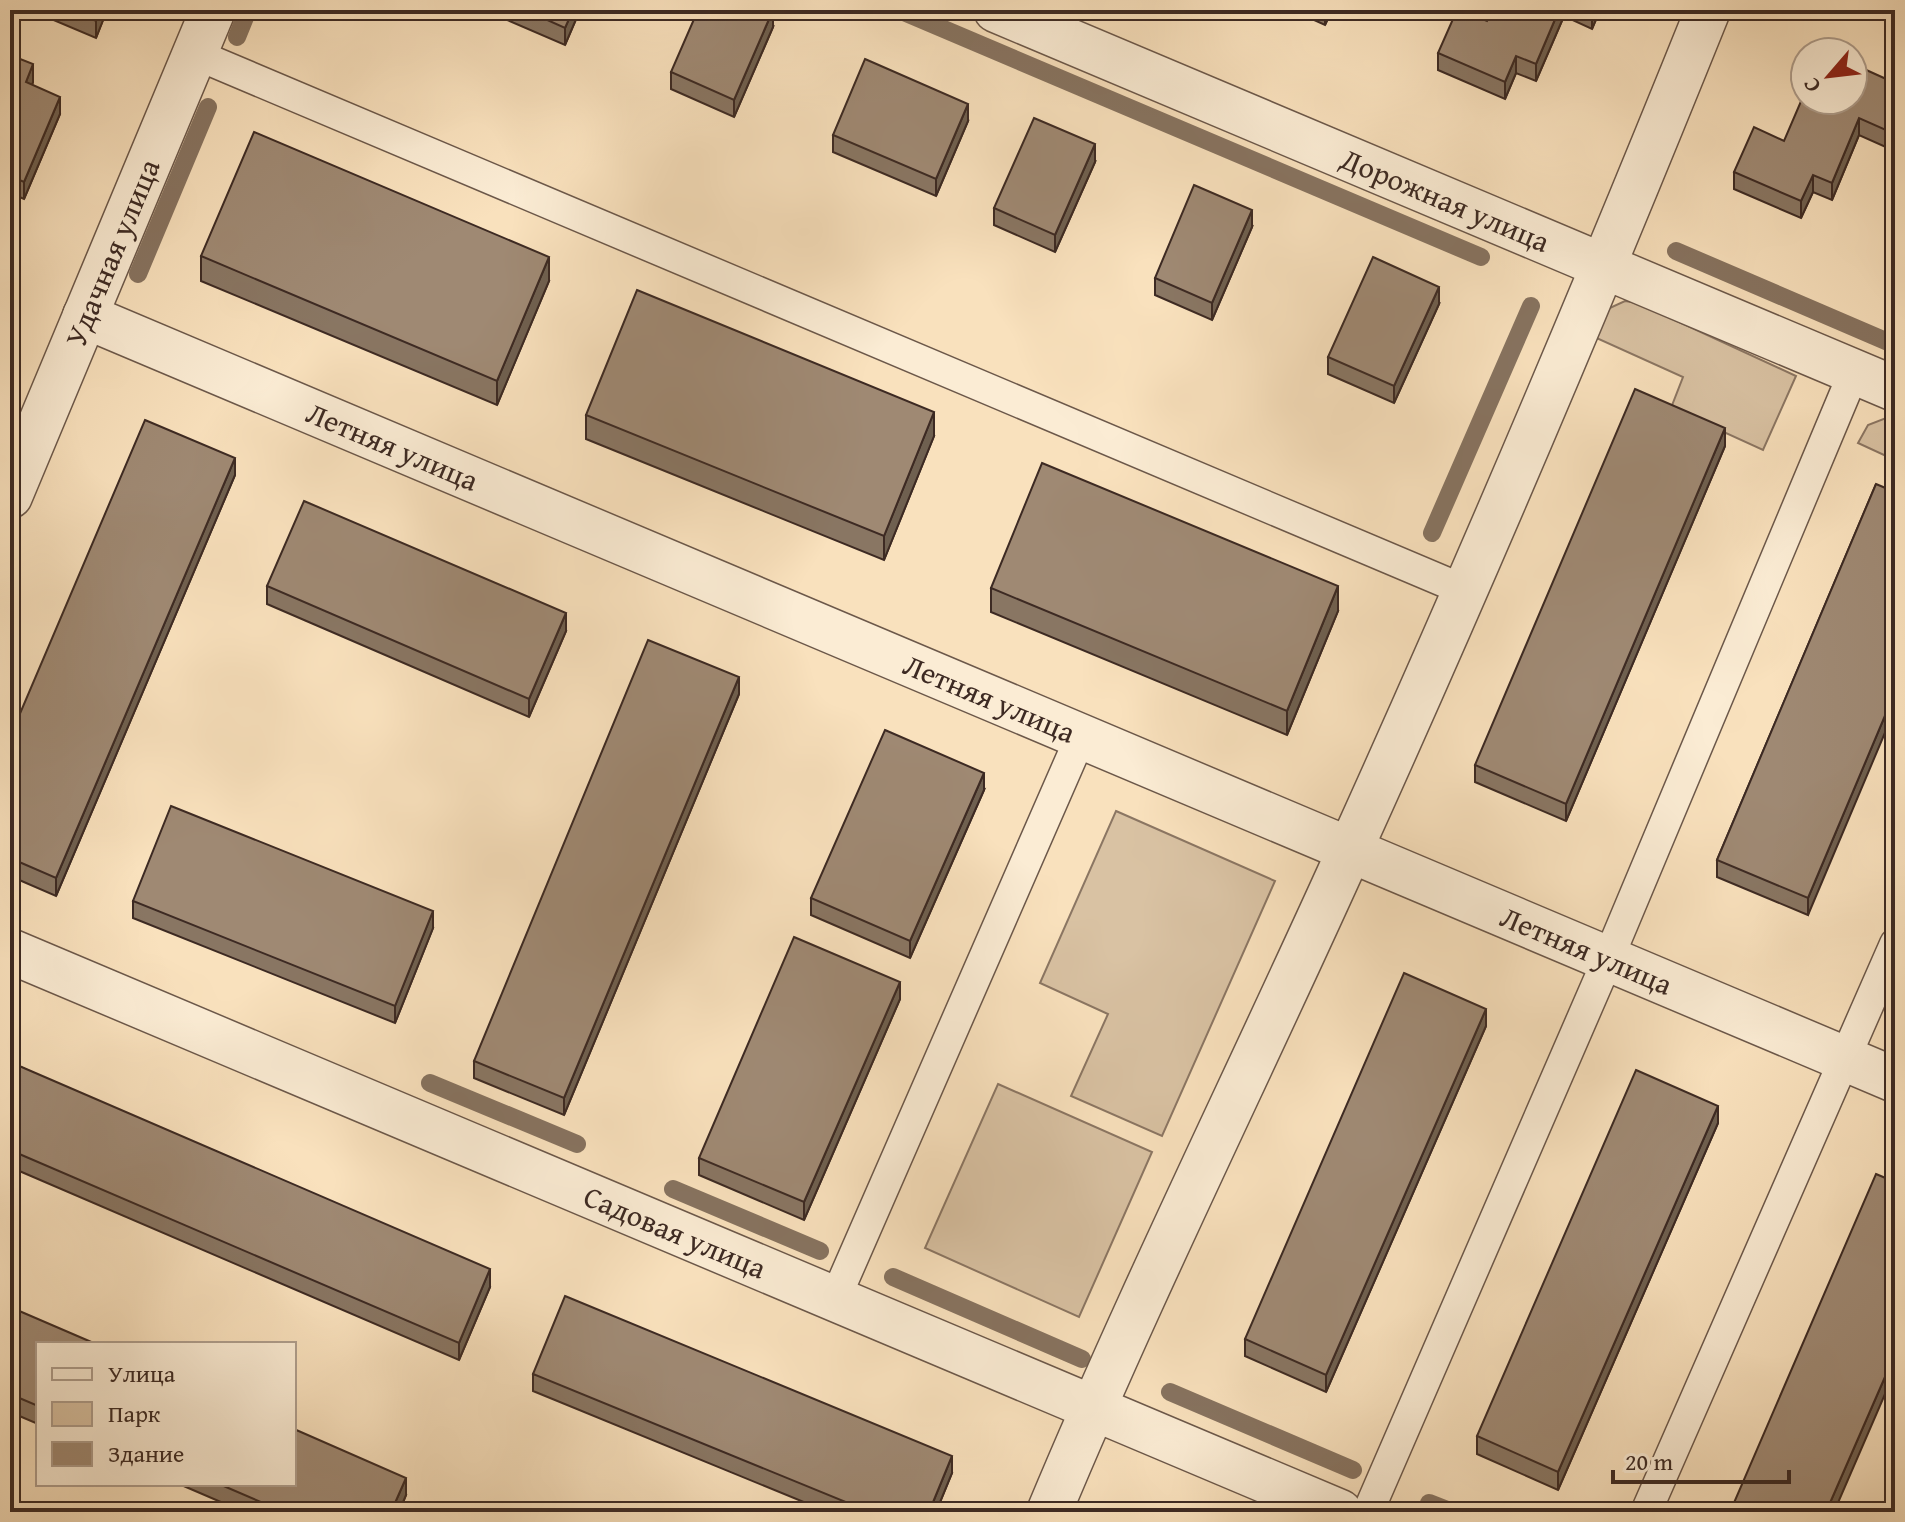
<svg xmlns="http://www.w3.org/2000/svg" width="1905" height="1522" font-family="'Gentium Book Plus',serif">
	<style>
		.green { fill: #d9c2a3; stroke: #8b7663; stroke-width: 2 }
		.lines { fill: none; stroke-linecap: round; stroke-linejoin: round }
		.stream { stroke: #877360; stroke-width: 18 }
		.lane-casing { stroke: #6c584a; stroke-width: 33 }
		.street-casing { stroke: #6c584a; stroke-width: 47 }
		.lane { stroke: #fbecd4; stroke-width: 30 }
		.street { stroke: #fbecd4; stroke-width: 44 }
		.wall { fill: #897663; stroke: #3d2a23; stroke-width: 2 }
		.shaded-wall { fill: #6f6050; stroke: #3d2a23; stroke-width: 2 }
		.building { fill: #9f8973; stroke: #3d2a23; stroke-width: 2 }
		.labels { text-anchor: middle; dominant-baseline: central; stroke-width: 6; stroke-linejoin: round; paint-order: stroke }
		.street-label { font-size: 30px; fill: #3d2a23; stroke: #fbecd4 }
	</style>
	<rect width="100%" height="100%" fill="#f9e1bd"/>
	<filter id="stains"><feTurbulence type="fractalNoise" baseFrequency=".0025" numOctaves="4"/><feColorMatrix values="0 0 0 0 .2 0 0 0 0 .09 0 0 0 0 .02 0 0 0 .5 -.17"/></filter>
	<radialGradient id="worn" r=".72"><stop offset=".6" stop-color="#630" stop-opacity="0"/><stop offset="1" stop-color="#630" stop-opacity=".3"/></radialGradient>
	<g class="green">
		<path d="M1625,301L1638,303L1796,376L1763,450L1671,408L1683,377L1592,336L1601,312Z"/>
		<path d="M1886,418L1895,422V497L1883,492L1895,460L1858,443L1868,425Z"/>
		<path d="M1116,811L1275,881L1162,1136L1071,1096L1108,1014L1040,983Z"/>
		<path d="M998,1084L1152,1152L1079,1317L925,1248Z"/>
	</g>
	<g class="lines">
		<g class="stream">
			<path d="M899,10L1481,257"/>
			<path d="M237,37L248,10"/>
			<path d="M1676,251L1895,345"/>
			<path d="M138,274L208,107"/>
			<path d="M1432,533L1531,306"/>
			<path d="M430,1083L577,1144"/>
			<path d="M673,1189L820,1251"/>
			<path d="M893,1277L1082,1359"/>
			<path d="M1170,1392L1353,1470"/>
			<path d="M1429,1503L1452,1512"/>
		</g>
		<defs>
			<g id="lane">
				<path d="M195,54L1464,590"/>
				<path d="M835,1299L1081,736"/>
				<path d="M1368,1512L1608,959L1854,372"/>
				<path d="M1646,1512L1895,944"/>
			</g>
			<g id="street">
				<path id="s1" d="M996,10L1895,389"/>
				<path id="s2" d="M85,316L1895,1080"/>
				<path id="s3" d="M10,496L213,10"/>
				<path id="s4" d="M10,951L1340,1512"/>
				<path d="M1049,1512C1142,1289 1250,1072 1349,852C1475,574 1594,293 1708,10"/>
			</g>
		</defs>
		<use href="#lane" class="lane-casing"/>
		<use href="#street" class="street-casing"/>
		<use href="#lane" class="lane"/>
		<use href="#street" class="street"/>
	</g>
	<g class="wall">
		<path d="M30,10H107L96,38Z"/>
		<path d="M505,10H580L565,45L505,19Z"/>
		<path d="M1292,10H1332L1325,25Z"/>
		<path d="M1492,10H1600L1592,29L1564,16L1536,81L1516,73L1505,99L1438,70V53L1487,21Z"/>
		<path d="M773,27L734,117L671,89V72Z"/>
		<path d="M10,55L33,82L32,85L60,114L24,199L10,193Z"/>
		<path d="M1895,83L1888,148L1859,135L1832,200L1813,192L1801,218L1734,189V172Z"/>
		<path d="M968,121L936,196L833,152V135Z"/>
		<path d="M1095,162L1055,252L994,225V208Z"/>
		<path d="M1252,227L1212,320L1155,295V278Z"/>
		<path d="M201,256L549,281L497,405L201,281Z"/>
		<path d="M1439,304L1394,403L1328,374V357Z"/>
		<path d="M586,415L934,436L884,560L586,439Z"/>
		<path d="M1725,446L1566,821L1475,782V765Z"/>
		<path d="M235,475L56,896L10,876V737Z"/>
		<path d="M1876,484L1808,915L1717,877V860Z"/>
		<path d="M267,586L566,631L529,717L267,604Z"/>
		<path d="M991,588L1338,611L1287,735L991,612Z"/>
		<path d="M739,694L564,1115L474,1078V1061Z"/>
		<path d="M984,790L910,958L811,915V898Z"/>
		<path d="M133,901L433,928L395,1023L133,918Z"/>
		<path d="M900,999L804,1220L699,1175V1158Z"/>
		<path d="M1486,1026L1326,1392L1245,1356V1339Z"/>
		<path d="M10,1062L490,1287L459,1360L10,1167Z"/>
		<path d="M1718,1123L1558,1490L1477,1454V1436Z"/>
		<path d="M10,1307L38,1344V1424L10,1412Z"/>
		<path d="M533,1374L952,1473L936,1512H828L533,1391Z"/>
		<path d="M179,1484H294L406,1495L399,1512H244Z"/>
	</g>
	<g class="shaded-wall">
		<path d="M100,10H107L96,38V21Z"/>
		<path d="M573,10H580L565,45V28Z"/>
		<path d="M773,10V27L734,117V100Z"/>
		<path d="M1325,10H1332L1325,25Z"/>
		<path d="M1559,10H1564V16L1536,81V64Z"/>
		<path d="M1593,10H1600L1592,29V11Z"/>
		<path d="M1516,56V73L1505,99V82Z"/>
		<path d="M33,64V82L26,100V82Z"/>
		<path d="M60,97V114L24,199V182Z"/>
		<path d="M968,104V121L936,196V179Z"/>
		<path d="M1895,115V133L1888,148V131Z"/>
		<path d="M1859,118V135L1832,200V183Z"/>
		<path d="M1095,144V162L1055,252V235Z"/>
		<path d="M1813,175V192L1801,218V201Z"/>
		<path d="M1252,210V227L1212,320V303Z"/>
		<path d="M549,257V281L497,405V381Z"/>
		<path d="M1439,287V304L1394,403V386Z"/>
		<path d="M934,412V436L884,560V536Z"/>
		<path d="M1725,428V446L1566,821V804Z"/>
		<path d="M235,458V475L56,896V878Z"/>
		<path d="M1338,586V611L1287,735V711Z"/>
		<path d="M566,613V631L529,717V699Z"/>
		<path d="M739,677V694L564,1115V1098Z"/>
		<path d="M1895,692V709L1808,915V898Z"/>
		<path d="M984,773V790L910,958V941Z"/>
		<path d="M433,911V928L395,1023V1006Z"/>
		<path d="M900,982V999L804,1220V1202Z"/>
		<path d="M1486,1009V1026L1326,1392V1375Z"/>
		<path d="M1718,1106V1123L1558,1490V1472Z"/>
		<path d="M490,1269V1287L459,1360V1343Z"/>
		<path d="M1895,1354V1371L1834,1512H1826Z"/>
		<path d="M952,1456V1473L936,1512H929Z"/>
		<path d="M406,1478V1495L399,1512H391Z"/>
	</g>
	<g class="building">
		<path d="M70,10H100L96,21Z"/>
		<path d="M525,10H573L565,28Z"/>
		<path d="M698,10H773L734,100L671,72Z"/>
		<path d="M1457,10H1460L1487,21L1492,10H1559L1536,64L1516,56L1505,82L1438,53Z"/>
		<path d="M10,55L33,64L26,82L60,97L24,182L10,176Z"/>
		<path d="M865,59L968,104L936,179L833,135Z"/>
		<path d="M1853,64L1895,83V115L1888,131L1859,118L1832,183L1813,175L1801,201L1734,172L1754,127L1784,141L1805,92V100H1853Z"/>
		<path d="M1034,118L1095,144L1055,235L994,208Z"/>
		<path d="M254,132L549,257L497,381L201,256Z"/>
		<path d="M1194,185L1252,210L1212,303L1155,278Z"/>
		<path d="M1373,257L1439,287L1394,386L1328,357Z"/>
		<path d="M637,290L934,412L884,536L586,415Z"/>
		<path d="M1635,389L1725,428L1566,804L1475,765Z"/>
		<path d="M145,420L235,458L56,878L10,858V737Z"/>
		<path d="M1042,463L1338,586L1287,711L991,588Z"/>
		<path d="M1876,484L1895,492V692L1808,898L1717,860Z"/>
		<path d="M304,501L566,613L529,699L267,586Z"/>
		<path d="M648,640L739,677L564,1098L474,1061Z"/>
		<path d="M885,730L984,773L910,941L811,898Z"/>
		<path d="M171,806L433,911L395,1006L133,901Z"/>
		<path d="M794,937L900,982L804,1202L699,1158Z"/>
		<path d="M1404,973L1486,1009L1326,1375L1245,1339Z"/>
		<path d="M10,1062L490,1269L459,1343L10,1150Z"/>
		<path d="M1636,1070L1718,1106L1558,1472L1477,1436Z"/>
		<path d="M1876,1174L1895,1182V1354L1826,1512H1730Z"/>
		<path d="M565,1296L952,1456L929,1512H870L533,1374Z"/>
		<path d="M10,1307L96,1344H38V1406L10,1394Z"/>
		<path d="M294,1429L406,1478L391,1512H284L219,1484H294Z"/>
		<path d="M483,1508L494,1512H481Z"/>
	</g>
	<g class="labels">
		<g class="street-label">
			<text stroke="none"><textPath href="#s1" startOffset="488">Дорожная улица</textPath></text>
			<text stroke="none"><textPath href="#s3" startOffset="264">Удачная улица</textPath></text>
			<text stroke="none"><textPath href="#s2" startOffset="334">Летняя улица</textPath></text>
			<text stroke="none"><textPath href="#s2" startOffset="982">Летняя улица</textPath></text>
			<text stroke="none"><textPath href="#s2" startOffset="1630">Летняя улица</textPath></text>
			<text stroke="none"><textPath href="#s4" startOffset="722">Садовая улица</textPath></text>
		</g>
	</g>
	<rect width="1905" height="1522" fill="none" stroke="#f9e1bd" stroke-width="40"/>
	<rect x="12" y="12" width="1881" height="1498" fill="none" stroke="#3d2a23" stroke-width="4"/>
	<rect x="20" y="20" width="1865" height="1482" fill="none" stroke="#3d2a23" stroke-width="2"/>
	<rect x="36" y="1342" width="260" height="144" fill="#fbecd4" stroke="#af9e8d" stroke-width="2"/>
	<rect x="52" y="1368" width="40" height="12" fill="#fbecd4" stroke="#af9e8d" stroke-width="2"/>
	<text x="108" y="1382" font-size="24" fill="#3d2a23">Улица</text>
	<rect x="52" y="1402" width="40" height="24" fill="#d9c2a3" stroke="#af9e8d" stroke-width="2"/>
	<text x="108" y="1422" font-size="24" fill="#3d2a23">Парк</text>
	<rect x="52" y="1442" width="40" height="24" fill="#9f8973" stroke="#af9e8d" stroke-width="2"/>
	<text x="108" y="1462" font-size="24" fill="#3d2a23">Здание</text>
	<g transform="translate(1829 76) rotate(242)"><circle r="38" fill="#fbecd4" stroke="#af9e8d" stroke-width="2"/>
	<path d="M0-6L14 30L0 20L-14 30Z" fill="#8f2418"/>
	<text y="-12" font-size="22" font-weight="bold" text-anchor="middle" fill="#3d2a23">С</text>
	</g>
	<path d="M1613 1470v12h176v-12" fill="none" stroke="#3d2a23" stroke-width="4"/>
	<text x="1625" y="1470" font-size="24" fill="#3d2a23" stroke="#fbecd4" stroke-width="6" paint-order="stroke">20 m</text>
	<rect width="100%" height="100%" filter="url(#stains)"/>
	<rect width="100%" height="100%" fill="url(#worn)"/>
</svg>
